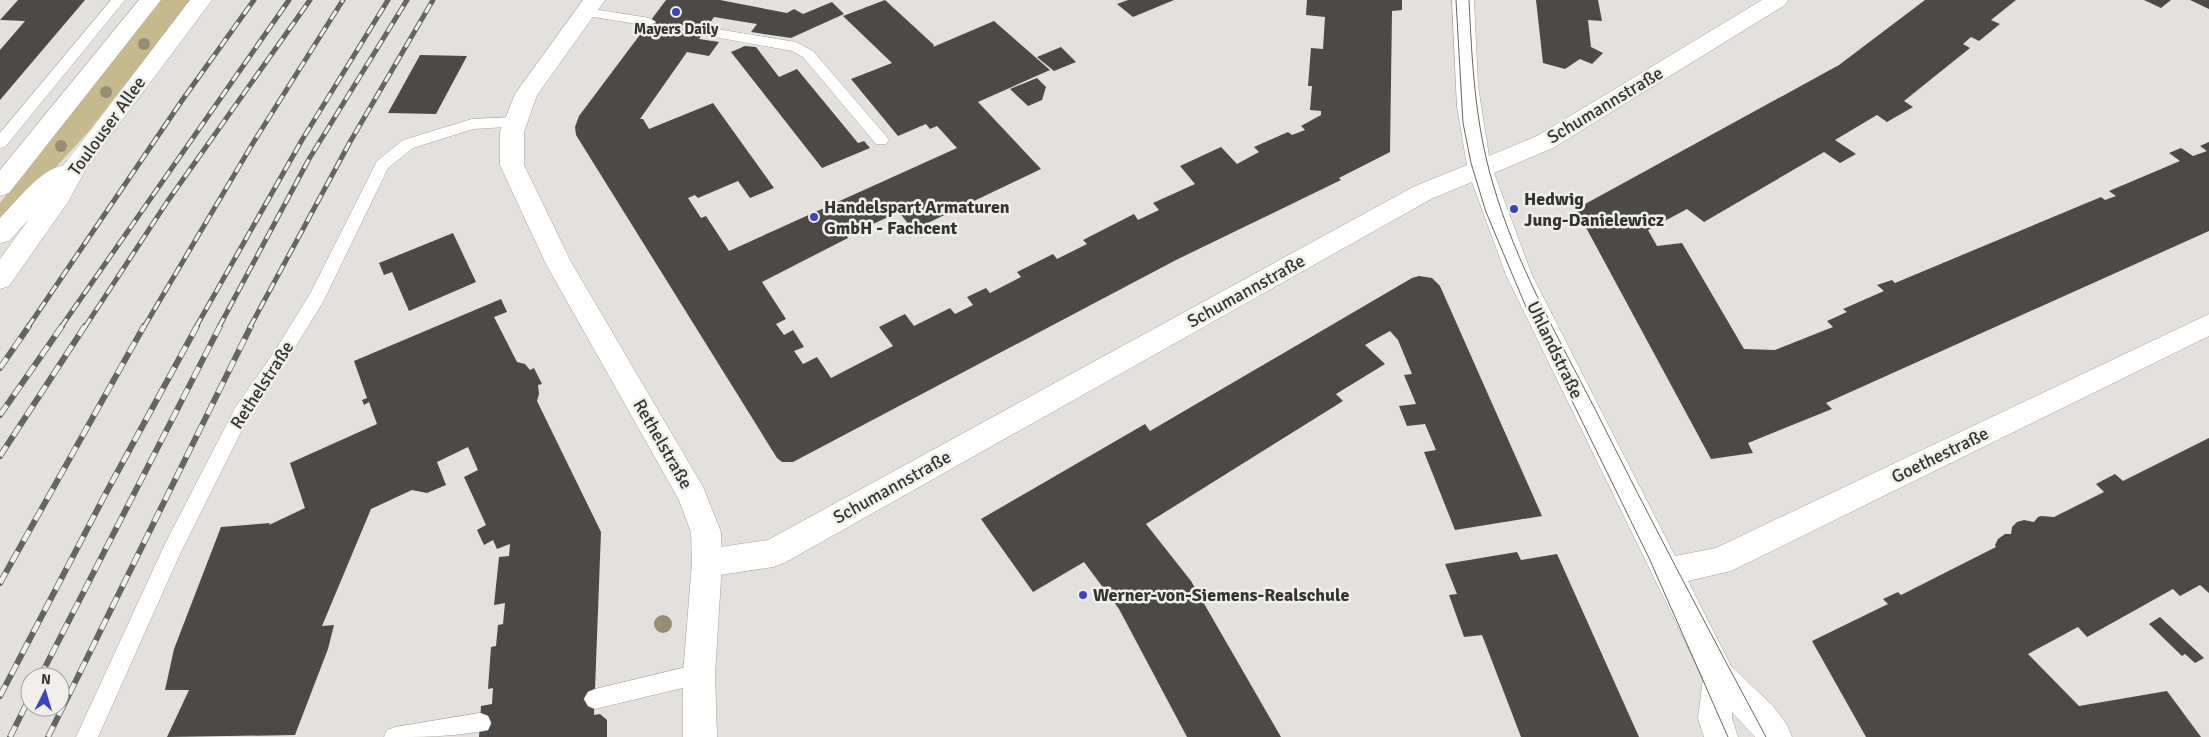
<svg xmlns="http://www.w3.org/2000/svg" width="2209" height="737" font-family="Signika,sans-serif">
	<style>
		.green { fill: #c6b98d }
		.building { fill: #4b4a48 }
		.lines { fill: none; stroke-linecap: round; stroke-linejoin: round }
		.service-casing { stroke: #a3a29f; stroke-width: 1 }
		.minor-casing { stroke: #a3a29f; stroke-width: 1 }
		.tertiary-casing { stroke: #a3a29f; stroke-width: 1 }
		.secondary-casing { stroke: #a3a29f; stroke-width: 1 }
		.service { fill: #fff; fill-rule: evenodd }
		.minor { fill: #fff; fill-rule: evenodd }
		.tertiary { fill: #fff; fill-rule: evenodd }
		.secondary { fill: #fff; fill-rule: evenodd }
		.tram { stroke: #646462; stroke-width: 1 }
		.rail-far1-casing { stroke: #646462; stroke-width: 5 }
		.rail-casing { stroke: #646462; stroke-width: 6 }
		.rail-far1 { stroke: #f0efeb; stroke-width: 3; stroke-dasharray: 10; stroke-linecap: butt }
		.rail { stroke: #f0efeb; stroke-width: 4.5; stroke-dasharray: 12; stroke-linecap: butt }
		.tree { fill: #968e74 }
		.poi-dot { fill: #3b46ba; stroke: #f0efeb; stroke-width: 2 }
		.labels { text-anchor: middle; dominant-baseline: central; stroke-width: 5; stroke-linejoin: round; paint-order: stroke }
		.far-poi-label { font-size: 15px; font-weight: bold; fill: #343433; stroke: #f0efeb }
		.street-label { font-size: 18px; fill: #343433; stroke: #f0efeb }
		.poi-label { font-size: 18px; font-weight: bold; fill: #343433; stroke: #f0efeb; text-anchor: start }
	</style>
	<rect width="100%" height="100%" fill="#e2e1de"/>
	<path class="green" d="M160,0H190L89,131L0,228V203Z"/>
	<g class="building">
		<path d="M18,0H85L0,100V50L25,21L0,20Z"/>
		<path d="M666,0H720L787,13L794,9L803,14L832,2L844,14L791,38L751,32L757,24L714,17L699,39L719,42L709,56L687,52L640,119H643L649,129L713,103L774,188L750,198L738,181L698,198L695,195L688,198L701,218L706,216L729,251L957,148L937,126L930,129L926,124L898,136L851,79L892,63L843,16L885,0L934,45L933,47L994,21L1050,70L978,102L1041,169L913,230L899,212L847,236L848,238L762,282L786,319L776,324L784,335L793,330L804,347L794,351L803,364L817,357L831,378L893,346L879,327L905,314L914,326L950,308L955,314L973,305L967,297L986,288L990,293L1021,277L1017,272L1053,254L1057,259L1087,244L1083,240L1134,214L1138,220L1159,210L1153,203L1195,184L1180,166L1221,147L1237,164L1259,152L1254,147L1288,132L1292,135L1305,130L1301,126L1321,115V111L1310,110L1312,86H1308L1311,48L1323,49L1325,17L1306,15L1307,0H1402V10L1392,11L1390,152L1339,178L1341,180L1176,260L793,462H782L777,458L576,135L575,127L579,116Z"/>
		<path d="M1128,0H1174L1133,17L1117,4Z"/>
		<path d="M1536,0H1598L1602,21L1588,20L1591,47L1603,53L1592,64L1580,59L1565,69L1543,63Z"/>
		<path d="M1925,0H2016L1991,20L2000,24L1979,41L1971,37L1963,44L1970,48L1904,101L1913,107L1887,122L1877,115L1835,140L1856,154L1840,163L1824,152L1704,222L1687,209L1648,230L1657,246L1682,243L1744,349L1775,350L1833,327L1827,321L1847,312L1843,309L1884,291L1877,285L1892,280L1895,283L2101,197L2105,200L2116,196L2109,191L2180,161L2169,153L2181,148L2193,156L2207,151L2200,146L2209,142V231L1826,403L1832,409L1748,443L1753,453L1711,459L1576,209L1839,65Z"/>
		<path d="M2144,0H2171L2161,8Z"/>
		<path d="M2190,0H2209V9Z"/>
		<path d="M745,46L756,47L779,77L797,69L858,143L864,141L870,148L822,168L731,52Z"/>
		<path d="M1061,47L1076,62L1054,71L1037,57Z"/>
		<path d="M420,55L467,56L436,114L388,113Z"/>
		<path d="M1037,78L1046,87L1042,100L1028,106L1010,89Z"/>
		<path d="M453,233L476,282L409,311L392,272L384,275L379,263Z"/>
		<path d="M1419,276L1432,278L1440,286L1542,516L1455,530L1424,452L1436,450L1425,424L1407,426L1399,406L1416,404L1404,375L1412,374L1398,340L1390,331L1365,345L1385,364L1336,394L1343,401L1146,524L1191,581L1281,737H1187L1119,609L1084,562L1033,592L981,519L1145,424L1150,431L1412,278Z"/>
		<path d="M501,299L507,312L494,317L517,362L525,364L530,370L534,368L542,384L538,385L539,394L537,401L601,532L594,715L600,714L607,720V737H479L481,706L492,704L493,688L488,689L491,647L496,646L498,625L503,624L505,603L494,605L499,557L509,556L510,544L497,549L493,540L484,545L477,530L486,525L464,477L478,470L468,447L437,462L446,485L427,493L412,490L371,509L322,626L334,625L328,649L295,735L167,737L189,690H165L174,649L221,527L270,523L269,525L305,508L290,463L377,424L369,402L364,405L362,400L367,398L354,361Z"/>
		<path d="M2209,438V593L2200,585L2180,596L2173,589L2087,637L2078,627L2028,654L2079,706L2167,691L2201,737H1866L1812,641L1888,604L1883,599L1898,592L1901,595L1996,547L1995,545L1998,539L2005,534H2011L2012,527L2017,522L2024,520L2034,522L2038,517L2041,516L2054,517L2104,492L2096,484L2115,474L2123,481Z"/>
		<path d="M1517,552L1521,560L1557,554L1639,737H1521L1482,635L1464,637L1449,595L1457,594L1445,564Z"/>
		<path d="M2160,617L2204,658L2195,663L2185,654L2182,656L2149,624Z"/>
	</g>
	<g class="lines">
		<defs>
			<g id="service">
				<path d="M111,0H125L5,147L0,148V133Z"/>
				<path d="M587,8L649,18L656,22L649,26L582,15L580,12L582,9Z"/>
				<path d="M704,27L796,42L813,51L886,136L889,140L886,144H876L803,57L792,51L699,34L697,31Z"/>
				<path d="M515,117L522,122L520,126L473,129L413,148L388,168L323,302L286,362L248,418L180,554L98,737H76L165,544L235,408L274,352L310,294L377,161L403,140L472,119Z"/>
				<path d="M699,664L706,667L709,674L706,681L699,684L595,709L588,706L584,699L588,692L595,689Z"/>
				<path d="M480,713L488,716L491,723L488,730C456,737 417,737 384,737L387,730L395,727Z"/>
			</g>
			<path id="minor" d="M1452,0H1474L1478,86L1489,156L1537,136L1762,0H1788L1785,5L1553,148L1494,173L1532,275L1675,556L1716,548L2209,314V336L1731,571L1688,581L1731,666L1773,706L1787,725L1792,737H1755L1732,712V718L1738,737H1704L1698,718L1703,678L1506,275L1472,182L1431,199L784,563L773,567L707,577L696,573L692,563L696,553L707,549L768,540L1413,187L1467,165L1457,107Z"/>
			<path id="tertiary" d="M583,0H605L537,95L524,132V165L571,262L703,487L721,532L722,563L715,674L717,737H683V674L692,563L691,532L679,500L546,264L500,165V132L515,94Z"/>
			<g id="secondary">
				<path d="M139,0H161L9,193L0,196V170Z"/>
				<path d="M190,0H212L87,167L68,202L9,286L0,289V259L29,219L9,241L0,243V218C18,200 39,170 64,165Z"/>
			</g>
		</defs>
		<use href="#service" class="service-casing"/>
		<use href="#minor" class="minor-casing"/>
		<use href="#tertiary" class="tertiary-casing"/>
		<use href="#secondary" class="secondary-casing"/>
		<use href="#service" class="service"/>
		<use href="#minor" class="minor"/>
		<use href="#tertiary" class="tertiary"/>
		<use href="#secondary" class="secondary"/>
		<g class="tram">
			<path d="M1456,0L1463,123L1471,163L1486,212L1526,307L1649,558L1728,737"/>
			<path d="M1469,0C1472,62 1475,124 1493,184C1516,264 1558,337 1596,411C1651,521 1708,629 1766,737"/>
		</g>
		<defs>
			<g id="rail-far1">
				<path d="M28,327L183,99L254,0"/>
				<path d="M61,327L289,0"/>
				<path d="M85,327L167,202L310,0"/>
				<path d="M144,327L253,143L343,0"/>
				<path d="M196,327L302,140L388,0"/>
				<path d="M219,327L309,159L407,0"/>
				<path d="M250,327L350,142L433,0"/>
			</g>
			<g id="rail">
				<path d="M0,368L29,326"/>
				<path d="M0,415L62,326"/>
				<path d="M0,456L85,326"/>
				<path d="M0,583L144,326"/>
				<path d="M40,677L220,326"/>
				<path d="M0,696L106,493L197,326"/>
				<path d="M10,737L30,697"/>
				<path d="M48,737L251,326"/>
			</g>
		</defs>
		<use href="#rail-far1" class="rail-far1-casing"/>
		<use href="#rail" class="rail-casing"/>
		<use href="#rail-far1" class="rail-far1"/>
		<use href="#rail" class="rail"/>
	</g>
	<g class="tree">
		<circle cx="144" cy="44" r="6"/>
		<circle cx="106" cy="92" r="6"/>
		<circle cx="61" cy="146" r="6"/>
		<circle cx="663" cy="624" r="9"/>
	</g>
	<g class="poi-dot">
		<circle cx="676" cy="12" r="5"/>
		<circle cx="1514" cy="209" r="5"/>
		<circle cx="814" cy="217" r="5"/>
		<circle cx="1083" cy="595" r="5"/>
	</g>
	<g class="labels">
		<g class="far-poi-label">
			<text x="676" y="29">Mayers Daily</text>
		</g>
		<g class="street-label">
			<text transform="translate(1605 105) rotate(-31)">Schumannstraße</text>
			<text transform="translate(107 126) rotate(-54)">Toulouser Allee</text>
			<text transform="translate(1246 291) rotate(-29)">Schumannstraße</text>
			<text transform="translate(1555 350) rotate(64)">Uhlandstraße</text>
			<text transform="translate(262 385) rotate(-57)">Rethelstraße</text>
			<text transform="translate(663 444) rotate(60)">Rethelstraße</text>
			<text transform="translate(1940 455) rotate(-26)">Goethestraße</text>
			<text transform="translate(892 487) rotate(-29)">Schumannstraße</text>
		</g>
		<g class="poi-label">
			<text x="1524" y="199">Hedwig<tspan x="1524" dy="21">Jung-Danielewicz</tspan></text>
			<text x="824" y="207">Handelspart Armaturen<tspan x="824" dy="21">GmbH - Fachcent</tspan></text>
			<text x="1093" y="595">Werner-von-Siemens-Realschule</text>
		</g>
	</g>
	<g transform="translate(45 692) rotate(5)"><circle r="24" fill="#f0efeb" stroke="#a5a4a1"/>
	<path d="M0-4L9 19L0 12L-9 19Z" fill="#3b46ba"/>
	<text y="-8" font-size="14" font-weight="bold" text-anchor="middle" fill="#343433">N</text>
	</g>
</svg>
